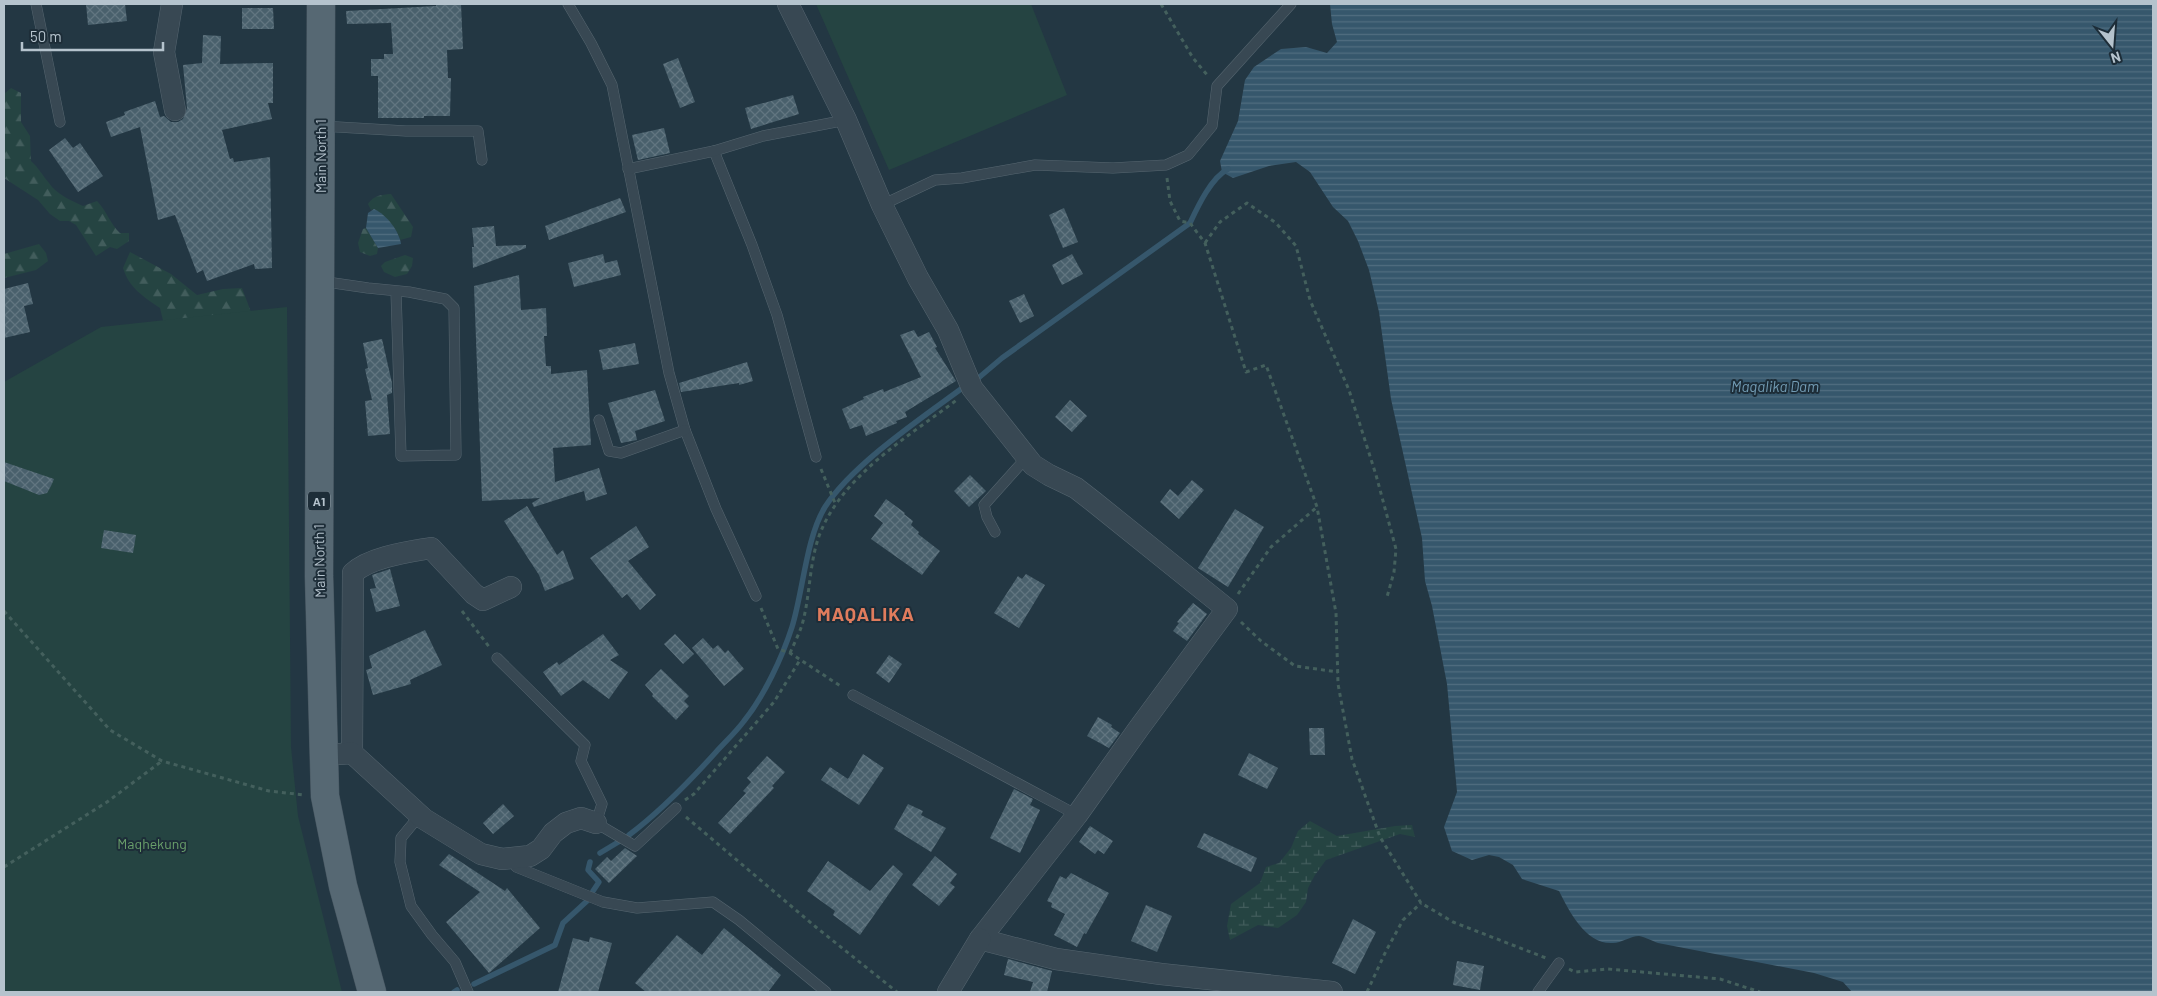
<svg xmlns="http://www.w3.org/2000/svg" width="2157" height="996" font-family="Barlow,sans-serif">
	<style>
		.forest { fill: url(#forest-firs) }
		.wetland { fill: url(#wetland-marsh) }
		.park { fill: #254442 }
		.water { fill: url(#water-rules) }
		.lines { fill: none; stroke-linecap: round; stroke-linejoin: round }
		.stream { stroke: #36576c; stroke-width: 5.5 }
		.building { fill: url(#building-cross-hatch) }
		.service-casing { stroke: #566670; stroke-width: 11 }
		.minor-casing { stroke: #566670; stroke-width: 22 }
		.primary-casing { stroke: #45545f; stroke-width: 29 }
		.path { stroke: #44605d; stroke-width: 3; stroke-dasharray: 4 4; stroke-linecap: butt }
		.service { stroke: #384853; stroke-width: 10 }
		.minor { stroke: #384853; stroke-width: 21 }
		.primary { stroke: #566873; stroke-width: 28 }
		.labels { text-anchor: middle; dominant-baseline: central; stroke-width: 4; stroke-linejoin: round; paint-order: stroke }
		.shield { fill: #1d2d38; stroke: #8796a0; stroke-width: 1 }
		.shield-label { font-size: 12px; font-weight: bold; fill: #b5c3cd }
		.street-label { font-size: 14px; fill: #b5c3cd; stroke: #1d2d38 }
		.park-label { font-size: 14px; fill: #6aa06b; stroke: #1d2d38 }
		.water-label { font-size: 15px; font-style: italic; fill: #729bb3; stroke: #1d2d38 }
		.district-label { font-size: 19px; font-weight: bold; letter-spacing: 1px; fill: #e07c5d; stroke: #1d2d38 }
	</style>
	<defs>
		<pattern id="forest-firs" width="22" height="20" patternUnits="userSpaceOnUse" patternTransform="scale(1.25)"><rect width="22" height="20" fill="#254442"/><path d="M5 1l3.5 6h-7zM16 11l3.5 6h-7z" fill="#425d5c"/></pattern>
		<pattern id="wetland-marsh" width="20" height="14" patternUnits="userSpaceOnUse" patternTransform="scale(1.25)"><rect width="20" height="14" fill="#254442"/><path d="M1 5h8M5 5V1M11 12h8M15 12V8" fill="none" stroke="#425d5c"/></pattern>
		<pattern id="water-rules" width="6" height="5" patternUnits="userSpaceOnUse" patternTransform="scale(1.25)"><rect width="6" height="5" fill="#36576c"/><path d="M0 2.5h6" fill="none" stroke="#516e80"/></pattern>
		<pattern id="building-cross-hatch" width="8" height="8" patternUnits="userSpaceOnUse" patternTransform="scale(1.25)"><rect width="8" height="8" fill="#49606c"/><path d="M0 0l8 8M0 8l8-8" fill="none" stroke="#617580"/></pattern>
	</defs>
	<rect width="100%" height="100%" fill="#233743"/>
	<g class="forest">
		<path d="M11,88L21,93V122L30,136L31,161C39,168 42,175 49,183C56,194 72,201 83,206L97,201C107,211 110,224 120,233H129V241L117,249L110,247L96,256L76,225L69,221H60L50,214L38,200L4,178V94Z"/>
		<path d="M391,194L413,227L411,237L400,240C399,230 383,214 374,209L371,210L368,204C374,195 381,195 391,194Z"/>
		<path d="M366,228L378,248L377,254L370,256L360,252L358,243L363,229Z"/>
		<path d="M39,244L46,253L48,261L36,270L4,278V254Z"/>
		<path d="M130,252L171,274L197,295L223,289L242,288L254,320L166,333L160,308C144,297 129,288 123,268Z"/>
		<path d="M405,255L413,258L412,266L407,274L395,277L384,272L381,266L385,262Z"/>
	</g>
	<path class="wetland" d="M1310,821L1337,836L1395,826L1412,825L1415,837L1400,834L1326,860L1315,875L1308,888L1306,902L1297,915L1278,928L1258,925L1230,940L1227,926L1231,904L1260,883L1266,867L1279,863L1291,848L1298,831Z"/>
	<g class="park">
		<path d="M816,4H1031L1067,95L889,170Z"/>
		<path d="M287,307L291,747L298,816L342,992H4V382L101,327Z"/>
	</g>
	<g class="water">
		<path d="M1330,4H2153V992H1852L1843,982L1814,973L1658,943C1653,941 1645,937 1639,936C1631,936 1621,943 1613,943C1586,945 1569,911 1559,891L1522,879L1513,865L1499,857L1489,855L1472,860L1452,851L1444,827L1457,792L1447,684L1432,606L1425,581L1422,538L1391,399L1379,312L1369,270L1358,241L1348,221L1333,207L1310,172L1296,162L1269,166L1233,178L1222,172L1220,161L1238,121L1245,80L1254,67L1281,49L1306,47L1327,53L1337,42L1332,24Z"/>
		<path d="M374,209C387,215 399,231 401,244L378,248L366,228L368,213Z"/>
	</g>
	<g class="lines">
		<g class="stream">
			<path d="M976,380L1002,358L1190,223C1198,206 1211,178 1228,169"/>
			<path d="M629,835C661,811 689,782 716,752C725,742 736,732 744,721C764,696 782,658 792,627C803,592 806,538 825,507C852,465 920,419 961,389"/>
			<path d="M600,853L620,841"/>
			<path d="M590,862L588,870L599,882L593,891"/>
			<path d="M474,984L555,945L563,923L587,901"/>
			<path d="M454,992L457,990"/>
		</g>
	</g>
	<g class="building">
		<path d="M86,4H125L127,21L88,25Z"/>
		<path d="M436,4H461L463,49L447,50L448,78H451L450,116H424V118H378V76H371V59H384V54H393L391,23L347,24L346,11L436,6Z"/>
		<path d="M242,8H273L274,29H242Z"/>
		<path d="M203,35L221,36L220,64L273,63V103H268L272,119L222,130L230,159L233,158L234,162L270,157L272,268L255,269L254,264L207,281L203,270L197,273L175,215L158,220L140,127L111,137L106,122L125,115L124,112L155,101L160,117L164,116L171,122H178L183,119L187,108L183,65L202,63Z"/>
		<path d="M678,58L695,102L680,108L663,64Z"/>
		<path d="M793,95L799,114L751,129L745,108Z"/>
		<path d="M664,128L670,153L638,160L632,135Z"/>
		<path d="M65,138L73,148L80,143L103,176L78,192L49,150Z"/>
		<path d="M620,198L626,212L549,240L545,226Z"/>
		<path d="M1064,208L1078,242L1063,248L1049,215Z"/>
		<path d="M494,226L496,246L526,245V248L473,268L472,247H474L472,228Z"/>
		<path d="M603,254L605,263L617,260L621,275L574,287L568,263Z"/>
		<path d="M1072,254L1083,274L1062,285L1052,265Z"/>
		<path d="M519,275L521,310L546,308L547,336H544L546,366H551V374L587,370L591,445L553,448L555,482L599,468L607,494L586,501L584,491L534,507L532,503L540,498L482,501L474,286Z"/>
		<path d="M28,283L33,304L24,306L30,332L4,338V289Z"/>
		<path d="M1024,294L1034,316L1020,323L1009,301Z"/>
		<path d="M914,330L918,337L929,332L937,347L935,348L956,381L905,412L907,417L896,421L897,423L866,436L862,425L850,429L842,409L864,399L863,397L883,389L884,392L921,377L900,335Z"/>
		<path d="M382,339L392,383V393L387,395L390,434L368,436L365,401L372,400L365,369L368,368L363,343Z"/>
		<path d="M635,343L639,364L603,370L599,350Z"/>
		<path d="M747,362L753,381L739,385V383L681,392L679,383Z"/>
		<path d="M655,390L665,421L635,431L637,440L621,443L608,403Z"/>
		<path d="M1070,400L1087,416L1072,432L1055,417Z"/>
		<path d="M4,462L54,479L51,486L47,493L39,495L4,481Z"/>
		<path d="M970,475L986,491L969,507L954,491Z"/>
		<path d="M1192,480L1204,490L1179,519L1160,502L1170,489L1178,496Z"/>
		<path d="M886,499L905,513L904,514L913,521L911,525L919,532L918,534L940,551L922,575L871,539L883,523L874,516Z"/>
		<path d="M527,506L557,555L563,550L574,579L545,591L539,575L504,521Z"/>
		<path d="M1235,509L1264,527L1228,587L1198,568Z"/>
		<path d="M636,526L649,547L628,561L656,595L640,610L627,594L622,598L590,558Z"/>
		<path d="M104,530L136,535L133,553L101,548Z"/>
		<path d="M390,569L400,606L376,612L370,589L376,588L372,575Z"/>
		<path d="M1026,574L1045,585L1019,628L994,613L1018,576L1022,579Z"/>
		<path d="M1193,603L1207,614L1187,641L1173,631L1179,623L1177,622Z"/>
		<path d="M425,630L442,665L410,680L411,684L373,695L366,670L372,668L369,656Z"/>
		<path d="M603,634L619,655L610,660L628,672L609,699L583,680L561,696L543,672L557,662L559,665Z"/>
		<path d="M675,634L694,654L683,664L664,644Z"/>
		<path d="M703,638L713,649L718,645L725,653L728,650L744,669L724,686L692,648Z"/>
		<path d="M889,655L902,664L889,683L876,673Z"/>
		<path d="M661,669L689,696L684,701L689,706L676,720L652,696L653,694L645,685Z"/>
		<path d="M1098,717L1112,725L1111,727L1120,733L1109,748L1087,736Z"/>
		<path d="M1309,728H1324L1325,755H1310Z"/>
		<path d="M1249,753L1278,768L1267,789L1238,775Z"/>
		<path d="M863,754L884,768L859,805L821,780L830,767L848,779Z"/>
		<path d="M767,756L785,772L772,786L774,788L730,834L718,823L746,793L743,791L751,782L747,778Z"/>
		<path d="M1014,789L1033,799L1030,805L1040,810L1020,853L990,838Z"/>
		<path d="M503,804L514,816L493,834L483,823Z"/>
		<path d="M908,804L923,811L921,815L946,828L931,852L894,829Z"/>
		<path d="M1090,826L1113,841L1104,854L1098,850L1095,854L1079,842Z"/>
		<path d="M1204,833L1257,858L1251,872L1197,847Z"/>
		<path d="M625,848L637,856L609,883L595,869L607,857L611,861Z"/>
		<path d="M449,854L505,891L507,888L540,928L489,973L446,922L480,892L439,865Z"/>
		<path d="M935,856L957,874L950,883L955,887L939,906L912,885Z"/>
		<path d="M828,861L870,891L893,865L903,874L860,935L833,915L835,911L807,891Z"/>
		<path d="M1071,873L1109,893L1086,934L1084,933L1077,947L1054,935L1065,914L1051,907L1052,903L1047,901L1060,876L1066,879Z"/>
		<path d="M1146,905L1172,916L1157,952L1131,941Z"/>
		<path d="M1353,919L1376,932L1355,974L1332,963Z"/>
		<path d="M724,928L781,975L768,992H646L635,983L677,935L702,955Z"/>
		<path d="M590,937L612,943L598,992H558L573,938L589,942Z"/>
		<path d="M1008,959L1052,971L1047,992H1030L1033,982L1004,975Z"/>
		<path d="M1457,961L1484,966L1480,990L1453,985Z"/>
	</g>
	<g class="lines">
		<defs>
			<g id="service">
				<path d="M36,4L60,122"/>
				<path d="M568,4L591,43L612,85L669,373L685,430L716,509L756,596"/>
				<path d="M321,126L406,131H478L482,160"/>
				<path d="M714,151L752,245L777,315L816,457"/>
				<path d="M628,169L714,151L763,136L846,120"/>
				<path d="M882,205L935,180L962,178L1035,165L1113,168L1166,165L1188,155L1212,126L1217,86L1291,4"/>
				<path d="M320,281L368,288L409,292L445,299L454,308L456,455L401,456L396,291"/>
				<path d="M599,420L609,451L621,453L685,430"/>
				<path d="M995,532L987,517L984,505L1027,457"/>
				<path d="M497,658L585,745L581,761L602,804L596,823L635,846L676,808"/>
				<path d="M853,695L1077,815"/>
				<path d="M420,815L401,838L400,862L411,906L432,935L455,962L468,992"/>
				<path d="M515,858L516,867L603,902L637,908L713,902L739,920L826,992"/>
				<path d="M1538,992L1559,963"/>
			</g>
			<g id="minor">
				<path d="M172,4L164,52L175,110"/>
				<path d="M788,4L846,120L882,205L918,278L948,330L972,388L1033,465L1049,475L1076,488L1094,502L1227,609L1139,728L1077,815L980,939L1056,959L1161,974L1332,992"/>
				<path d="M352,753L353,573C370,557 408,552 431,548L474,594L483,600L511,587"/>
				<path d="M340,754L352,753L424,819L481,854L502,859L530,856L541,849L553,833L566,823L581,818L596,823"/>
				<path d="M948,992L980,939"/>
			</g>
			<path id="primary" d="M321,4L319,576L325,796L343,886L372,992"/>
		</defs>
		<use href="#service" class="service-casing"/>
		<use href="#minor" class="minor-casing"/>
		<use href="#primary" class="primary-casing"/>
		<g class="path">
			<path d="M1161,4L1193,58L1208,76"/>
			<path d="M1167,178L1170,201L1180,221L1190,223L1205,243L1246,372L1266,365L1317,507L1336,613L1338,684L1352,759L1380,837L1421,903L1453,922L1546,958"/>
			<path d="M1205,243L1220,222L1247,203L1276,223L1296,246L1310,300L1349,390L1376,475L1396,549L1394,572L1387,597"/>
			<path d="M821,469L835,503"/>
			<path d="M1238,594L1271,547L1317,507"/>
			<path d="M761,608L778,649L790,653L842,687"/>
			<path d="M4,611L110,730L162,761L269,791L304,795"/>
			<path d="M462,611L490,648"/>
			<path d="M1241,622L1261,641L1295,666L1338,672"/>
			<path d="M790,653C794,644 799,634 802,625C810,597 809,567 818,539C839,477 908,437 958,399"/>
			<path d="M685,800L694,794L774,702L800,660"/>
			<path d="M686,817L817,928L897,992"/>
			<path d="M4,867L107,802L162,761"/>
			<path d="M1569,969L1575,972L1608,969L1720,979L1760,992"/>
			<path d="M1367,992L1386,951L1403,920L1421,903"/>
		</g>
		<use href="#service" class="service"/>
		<use href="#minor" class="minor"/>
		<use href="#primary" class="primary"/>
	</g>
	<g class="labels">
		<rect class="shield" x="308" y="491.5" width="22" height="19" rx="4"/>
		<g class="shield-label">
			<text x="319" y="501">A1</text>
		</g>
		<g class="street-label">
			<text transform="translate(320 156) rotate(-90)">Main North 1</text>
			<text transform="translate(319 561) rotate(-91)">Main North 1</text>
		</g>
		<g class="park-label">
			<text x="152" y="843">Maqhekung</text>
		</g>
		<g class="water-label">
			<text x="1775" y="386">Maqalika Dam</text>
		</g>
		<g class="district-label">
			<text x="866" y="613">MAQALIKA</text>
		</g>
	</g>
	<rect width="2157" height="996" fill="none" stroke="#b5c3cd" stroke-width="10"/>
	<g transform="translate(2112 45) rotate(163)" stroke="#1d2d38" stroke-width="4" paint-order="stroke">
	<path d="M0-4L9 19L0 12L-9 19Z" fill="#b5c3cd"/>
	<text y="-8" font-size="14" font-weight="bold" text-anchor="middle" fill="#b5c3cd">N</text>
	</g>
	<path d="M22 42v8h141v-8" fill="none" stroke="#b5c3cd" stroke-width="2.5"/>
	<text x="30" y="42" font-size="15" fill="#b5c3cd" stroke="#1d2d38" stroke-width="4" paint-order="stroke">50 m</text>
</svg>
